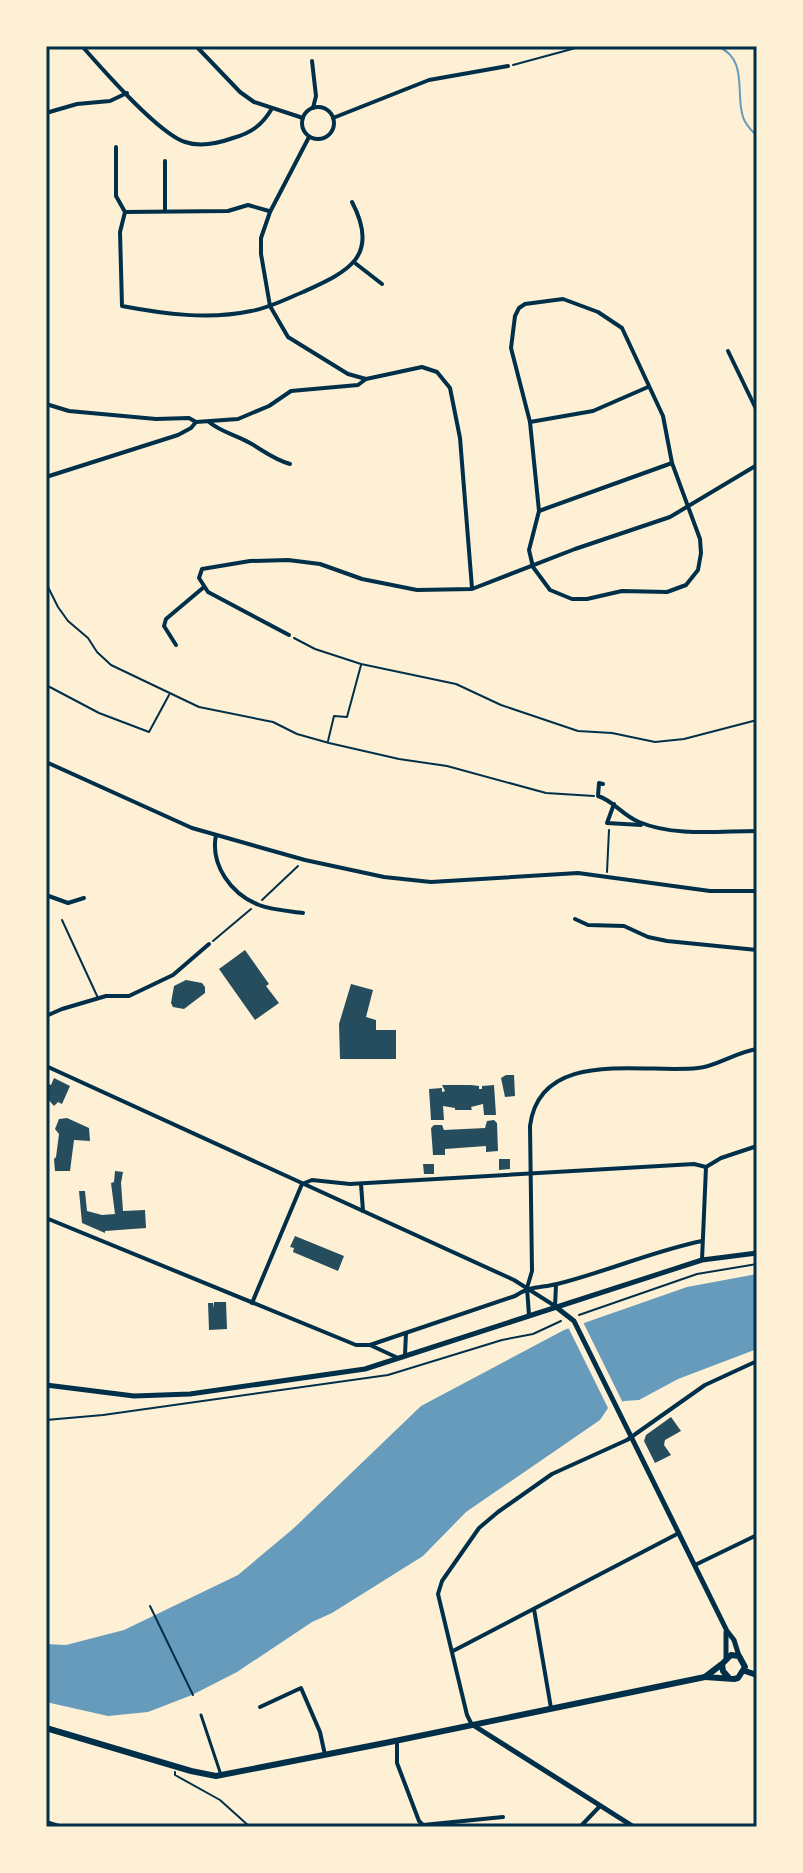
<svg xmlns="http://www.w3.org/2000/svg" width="803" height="1873" font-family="'Sofia Sans Condensed',sans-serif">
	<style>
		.water { fill: #669bbc }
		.pier { fill: #fdf0d5 }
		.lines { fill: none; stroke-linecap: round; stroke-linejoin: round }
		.stream { stroke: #669bbc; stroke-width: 2 }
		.building { fill: #264d5e }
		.path { stroke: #003049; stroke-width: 2 }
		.service { stroke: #003049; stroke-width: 2 }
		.pedestrian { stroke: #003049; stroke-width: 3 }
		.minor { stroke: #003049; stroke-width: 4 }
		.tertiary { stroke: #003049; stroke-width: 5 }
		.primary { stroke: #003049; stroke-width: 6 }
		.neatline { fill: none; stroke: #003049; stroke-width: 3 }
	</style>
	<rect width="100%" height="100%" fill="#fdf0d5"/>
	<path class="water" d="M757,1274V1349L678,1379L639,1400L624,1401L608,1408L600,1420L466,1512L423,1556L332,1613L312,1622L237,1672L192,1695L148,1712L108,1716L46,1702V1644L66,1645L124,1630L238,1575L294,1528L421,1406L564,1330L687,1287Z"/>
	<path class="pier" d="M582,1320L624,1405L610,1412L568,1327Z"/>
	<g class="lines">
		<path class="stream" d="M717,46C749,59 735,94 743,117C745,124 750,129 755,134"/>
	</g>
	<g class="building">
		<path d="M245,950L269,984L266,986L279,1003L255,1020L219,969Z"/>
		<path d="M186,980L202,983L205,987V993L184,1009L173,1007L171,1003L174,986Z"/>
		<path d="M351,984L373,990L366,1017L376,1020V1030H396V1059H340L339,1024Z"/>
		<path d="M506,1075H514L515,1096L505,1097L501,1078Z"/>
		<path d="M54,1078L70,1086L62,1104L58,1102L54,1106L46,1097V1083L51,1085Z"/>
		<path d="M442,1085H471L479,1086V1089H482V1086L494,1085L496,1115H484L483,1104L471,1107L472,1110H455V1108L443,1106L444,1120H431L429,1089L442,1088V1092L445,1091Z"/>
		<path d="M67,1118L89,1128L90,1141L74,1140L70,1171H55L54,1159L56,1157L59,1134L55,1129L59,1119Z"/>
		<path d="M494,1120L497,1123L498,1151L486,1152V1146L445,1149V1155H433L431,1128L434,1125H442L444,1130L485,1128L487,1121Z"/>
		<path d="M499,1159H510V1169L499,1170Z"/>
		<path d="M423,1164H434V1174H424Z"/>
		<path d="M115,1171L123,1172L121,1183L123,1211L145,1210L146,1228L105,1231V1233L82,1223L79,1191H85L87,1211L102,1215L115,1214L111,1183L114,1182Z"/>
		<path d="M295,1236L344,1256L338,1271L293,1252L294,1248L290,1247Z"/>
		<path d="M214,1302H226L227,1329L209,1330L208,1303H213L214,1308Z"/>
		<path d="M671,1417L681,1431L665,1440L664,1445L671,1455L655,1463L644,1441L646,1435Z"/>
	</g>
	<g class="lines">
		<g class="path">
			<path d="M513,65L583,46"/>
			<path d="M46,583L58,607L68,621L88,638L97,652L111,665L199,707L273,722L297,734L329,743L399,759L447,766L546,793L594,796"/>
			<path d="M294,638L315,649L361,664L456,684L501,705L578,731L612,733L655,742L684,739L757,720"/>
			<path d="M46,685L99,713L149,732L169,695"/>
			<path d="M328,741L334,716L347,717L361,665"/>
			<path d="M607,872L609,830"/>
			<path d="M262,900L298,866"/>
			<path d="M213,941L251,909"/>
			<path d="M579,1315L697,1274L757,1264"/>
			<path d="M46,1420L103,1415L388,1375L502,1340L533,1334L561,1321"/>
			<path d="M150,1606L193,1695"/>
			<path d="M175,1772V1775L220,1800L250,1827"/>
		</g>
		<path class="service" d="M62,920L98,998"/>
		<path class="pedestrian" d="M201,1715L221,1775"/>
		<g class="minor">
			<path d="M82,46C103,70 158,133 185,142C200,147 219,143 233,138C251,133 262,125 271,110"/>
			<path d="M196,46L240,92L254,102L303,118"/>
			<path d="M312,61L316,96L313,108"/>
			<circle cx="318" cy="123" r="16"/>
			<path d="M46,113L77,104L110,101L127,93"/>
			<path d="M333,118L429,80L508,66"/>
			<path d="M309,137L270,212L261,238V254L270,306L288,337L348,374L366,379L422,367L437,372L450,388L460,438L472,588"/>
			<path d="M116,147V196L125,212L120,232L122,306C164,314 209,320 251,311C269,308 286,299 303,292C347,272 381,257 352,202"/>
			<path d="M165,211V161"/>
			<path d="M125,212L228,211L248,205L269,211"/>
			<path d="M355,263L382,284"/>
			<path d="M563,299L598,312L622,328L663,416L672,463L700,539L701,553L698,570L686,585L667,592L622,591L587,599H572L550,590L533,567L529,550L539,511L530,422L511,348L515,316L519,308L525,304Z"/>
			<path d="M728,351L757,411"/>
			<path d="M46,404L69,411L156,419L189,418L196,422L238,419L269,406L291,391L358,385L366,379"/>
			<path d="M209,422C221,432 236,435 250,443C264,451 273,459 290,464"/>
			<path d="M530,422L593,411L648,387"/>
			<path d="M46,477L178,435L191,428L196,422"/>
			<path d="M539,511L672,463"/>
			<path d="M289,635L208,592L199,578L202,569L250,561L288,560L320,564L362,579L417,590L472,589L575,549L670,517L757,465"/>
			<path d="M176,645L164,626L166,619L204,587"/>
			<path d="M46,762L192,828L305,860L384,877L431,882L578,873L710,891H757"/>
			<path d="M603,784L599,783L598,796C614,801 622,815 639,822C675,837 719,831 757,831"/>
			<path d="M614,804L607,823L641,825"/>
			<path d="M216,835C210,865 231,894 259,905C272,910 289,911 303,913"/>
			<path d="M46,895L68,903L84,898"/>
			<path d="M575,919L588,925L624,926L648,937L667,941L757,950"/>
			<path d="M46,1016L62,1009L106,996H129L173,975L209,944"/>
			<path d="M46,1066L514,1280L555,1306"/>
			<path d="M706,1167L721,1158L757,1146"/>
			<path d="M302,1184L312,1180L350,1184L694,1164L706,1167"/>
			<path d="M361,1184L363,1211"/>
			<path d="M46,1218L356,1345H370L398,1358"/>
			<path d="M702,1260L706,1167"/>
			<path d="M252,1303L302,1184"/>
			<path d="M555,1306L556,1285"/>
			<path d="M529,1315L527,1288L532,1271L530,1126C540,1047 643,1074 698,1068C715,1067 736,1052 757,1049"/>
			<path d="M370,1345L515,1296C529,1286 541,1288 557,1284C606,1272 653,1251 702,1241"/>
			<path d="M405,1355L406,1333"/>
			<path d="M695,1565L757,1535"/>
			<path d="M534,1609L551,1708"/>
			<path d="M453,1651L679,1533"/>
			<path d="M260,1707L301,1688L320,1732L325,1755"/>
			<path d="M472,1725L467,1715L438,1594L442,1581L479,1528L498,1512L552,1474L627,1440L705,1385L757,1361"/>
			<path d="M397,1741V1763L419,1821L423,1825L503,1817"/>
			<path d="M46,1822L62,1827"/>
			<path d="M580,1827L600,1806"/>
		</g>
		<g class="tertiary">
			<path d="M556,1307L574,1321L727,1631L734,1640L739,1656"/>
			<path d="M46,1385L134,1396L190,1394L365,1369L702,1260L757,1253"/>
			<path d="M726,1658V1632"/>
			<path d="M473,1725L634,1827"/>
		</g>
		<g class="primary">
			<path d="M722,1664L705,1677L734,1679L738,1678L745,1667L739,1656L731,1655L722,1664L723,1671L729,1678"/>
			<path d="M745,1671L757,1675"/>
			<path d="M46,1728L191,1771L216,1776L385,1743L705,1677"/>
		</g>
	</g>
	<rect width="803" height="1873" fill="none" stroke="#fdf0d5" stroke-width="96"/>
	<rect x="48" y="48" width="707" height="1777" class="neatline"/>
</svg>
